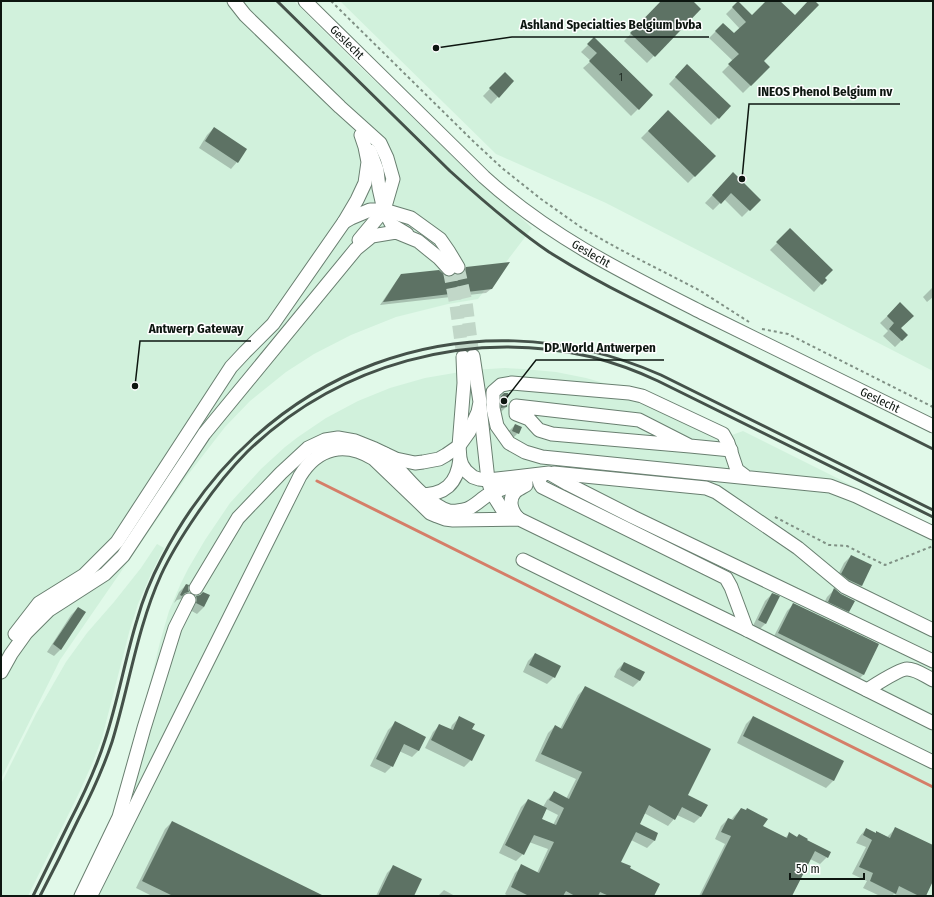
<svg xmlns="http://www.w3.org/2000/svg" width="934" height="897" font-family="'Fira Sans Condensed',sans-serif">
	<style>
		.built { fill: #d1f1dc }
		.shadow { fill: #0003; fill-rule: evenodd }
		.lines { fill: none; stroke-linecap: round; stroke-linejoin: round }
		.stream { stroke: #d57e68; stroke-width: 3 }
		.building { fill: #5d7264 }
		.minor-tunnel { stroke: #c1d7c8; stroke-width: 13; stroke-dasharray: 13 6; stroke-linecap: butt }
		.minor-casing { stroke: #697f70; stroke-width: 15 }
		.path { stroke: #7f9084; stroke-width: 2; stroke-dasharray: 3 3; stroke-linecap: butt }
		.minor { stroke: #fff; stroke-width: 13 }
		.rail { stroke: #445149; stroke-width: 3 }
		.labels { text-anchor: middle; dominant-baseline: central; stroke-width: 3; stroke-linejoin: round; paint-order: stroke }
		.number-label { font-size: 10px; fill: #212d25 }
		.street-label { font-size: 12px; fill: #0d1610; stroke: #fff }
		.leader { fill: none; stroke: #0d1610; stroke-width: 1.5 }
		.callout-dot { fill: #0d1610; stroke: #fff; stroke-width: 1.5 }
		.callout-label { font-size: 13px; text-anchor: middle; font-weight: bold; fill: #0d1610; stroke: #fff; stroke-width: 3; stroke-linejoin: round; paint-order: stroke }
	</style>
	<rect width="100%" height="100%" fill="#e1f9e9"/>
	<g class="built">
		<path d="M1,1H294L358,65L532,228L478,299L448,304L396,317L351,335L314,354L286,372L250,401L225,427L187,476L60,660L1,779Z"/>
		<path d="M340,1H933V371L606,203L496,154Z"/>
		<path d="M505,368L523,369L556,372L586,378L618,387L640,392L732,435L743,431L933,526V896H75L112,818L125,769L131,751L143,711L160,642L169,611L181,583L188,569L205,540L230,503L261,469L285,447L298,437L326,418L358,401L390,388L425,378L472,370Z"/>
		<path d="M157,544L164,548L151,574L138,604L130,629L102,738L92,764L79,793L28,896H1V784L36,714L66,662L87,633L114,602L141,568Z"/>
	</g>
	<g class="shadow">
		<path d="M662,1H691L700,9L647,63L624,41Z"/>
		<path d="M767,1H779L795,16L810,1H814L762,61L769,67L743,93L722,72L733,61L709,38L723,24L734,35L740,29L726,14L738,2L752,16Z"/>
		<path d="M594,39L652,95L631,116L583,68L591,61L581,52Z"/>
		<path d="M687,65L730,106L711,125L669,84Z"/>
		<path d="M505,73L513,81L491,104L483,96Z"/>
		<path d="M668,111L714,156L688,183L641,138Z"/>
		<path d="M214,128L237,162L231,169L199,148L207,135Z"/>
		<path d="M726,181L759,200L742,217L724,199L713,210L705,203Z"/>
		<path d="M790,230L825,280L814,292L770,250Z"/>
		<path d="M466,267L491,289L486,293L380,305L397,280L402,275L451,278L461,275L462,272Z"/>
		<path d="M933,287V297L927,302L923,297Z"/>
		<path d="M900,304V329L907,335L895,347L883,336L888,331L880,323Z"/>
		<path d="M505,394L506,407L501,412L496,413V402Z"/>
		<path d="M515,425L518,433L511,440L508,432Z"/>
		<path d="M851,556L871,565L861,586L854,593L835,581L844,563Z"/>
		<path d="M186,585L188,592L181,599L177,600L174,603L179,592Z"/>
		<path d="M834,590L848,611L841,618L821,609L827,597Z"/>
		<path d="M772,594L779,597L765,624L758,631L752,628L765,601Z"/>
		<path d="M196,597L204,607L197,614L190,610L189,604Z"/>
		<path d="M794,604L878,645L863,675L856,682L772,640L787,611Z"/>
		<path d="M78,608L61,649L54,656L47,652L71,615Z"/>
		<path d="M535,654L554,677L547,684L523,672L528,661Z"/>
		<path d="M624,663L640,680L633,687L614,677L617,670Z"/>
		<path d="M585,688L686,795L701,816L694,823L677,815L674,819L668,826L644,813L638,824L657,834L654,841L647,848L631,840L620,862L629,869L653,896H508L505,894L515,873L522,866L537,873L548,849L529,842L523,854L516,861L499,853L521,807L528,800L543,807L547,800L554,793L566,799L576,779L535,761L548,733L555,726L560,729L578,695ZM546,809L558,815L553,825L541,819Z"/>
		<path d="M753,717L842,761L833,781L826,788L737,743L746,724Z"/>
		<path d="M459,718L471,729V760L464,767L425,748L433,732L440,725L450,730L452,725Z"/>
		<path d="M395,723L419,750L412,757L399,751L392,766L385,773L370,766L388,730Z"/>
		<path d="M741,809L762,827L785,838L789,834L797,837L806,840L827,857L820,864L810,859L791,896H699L725,844L715,839L721,826L728,819L731,820L734,816Z"/>
		<path d="M172,822L320,896H152L136,888L165,829Z"/>
		<path d="M896,828L933,846V879L925,896H899L894,894L892,896H880L863,888L867,881L852,874L866,847L856,843L860,836L866,829L875,834L877,832L887,837Z"/>
		<path d="M394,866L412,896H376L387,873Z"/>
		<path d="M444,890L455,896H438Z"/>
	</g>
	<g class="lines">
		<path class="stream" d="M317,481L933,787"/>
	</g>
	<g class="building">
		<path d="M661,1H693L701,9L655,57L630,33Z"/>
		<path d="M738,1L752,15L766,1H780L795,15L808,1H815L819,5L764,61L770,67L751,86L728,64L739,54L715,31L723,23L734,33L746,22L732,7Z"/>
		<path d="M594,37L653,95L639,110L589,61L597,53L587,44Z"/>
		<path d="M687,64L731,106L719,119L675,77Z"/>
		<path d="M505,72L514,81L499,98L489,88Z"/>
		<path d="M668,110L716,156L695,177L648,131Z"/>
		<path d="M214,127L247,149L238,163L205,141Z"/>
		<path d="M733,172L761,200L750,211L731,193L721,204L712,195Z"/>
		<path d="M790,228L833,270L825,278L827,280L822,285L776,242Z"/>
		<path d="M510,262L492,289L383,302L401,274L439,270L446,276L450,277L455,274L459,275L462,274L465,271L466,267Z"/>
		<path d="M900,302L914,316L901,328L908,335L902,341L889,329L894,323L887,316Z"/>
		<path d="M504,393H508L507,407L501,408V396Z"/>
		<path d="M515,424L522,427L519,434L512,431Z"/>
		<path d="M851,555L872,565L862,586L849,580L841,574Z"/>
		<path d="M186,584L189,585L188,588L189,592L185,593L182,596L180,595Z"/>
		<path d="M834,588L841,594L855,601L849,612L828,602Z"/>
		<path d="M203,592L210,595L204,607L196,603L197,600L196,596L200,595Z"/>
		<path d="M772,593L780,596L766,624L758,620Z"/>
		<path d="M793,603L879,644L864,675L778,633Z"/>
		<path d="M78,607L86,612L61,650L53,644Z"/>
		<path d="M535,653L561,666L555,678L529,665Z"/>
		<path d="M624,662L645,672L640,681L620,670Z"/>
		<path d="M585,686L711,749L688,795L708,805L701,817L682,807L675,820L649,805L640,824L658,833L655,841L636,832L621,862L631,866L630,868L660,884L654,896H609L600,892L598,896H575L566,891L563,896H529L511,887L521,864L539,873L554,842L534,835L524,855L505,845L528,799L547,808L542,819L556,825L564,808L549,800L554,791L569,799L582,772L541,754L555,725L562,729Z"/>
		<path d="M459,716L475,724L472,729L485,735L472,761L431,740L439,724L453,730Z"/>
		<path d="M753,716L844,761L834,781L743,736Z"/>
		<path d="M395,721L426,737L419,751L404,744L393,767L376,759Z"/>
		<path d="M741,808L746,810L747,808L768,819L763,826L787,838L789,832L797,837L799,834L808,839L807,840L831,852L828,858L815,851L792,896H701L731,836L721,832L728,818L733,820Z"/>
		<path d="M172,821L324,896H173L142,881Z"/>
		<path d="M895,827L933,845V881L926,896H919L899,886L896,894L870,881L873,873L859,867L872,840L863,835L866,828L876,833V831L890,838Z"/>
		<path d="M393,865L422,879L414,896H378Z"/>
	</g>
	<g class="lines">
		<g class="minor-tunnel">
			<path d="M458,267L466,302L473,356"/>
			<path d="M449,269L456,305L463,357"/>
		</g>
		<defs>
			<g id="minor">
				<path d="M234,1L245,15L340,107L380,143L387,158L393,179L384,210L359,240"/>
				<path id="s1" d="M305,1L484,177C550,237 626,274 705,314C781,352 857,389 933,426"/>
				<path d="M370,151L377,170L379,188L384,210L392,225L407,234"/>
				<path d="M344,222L351,218L370,210H384L411,218L440,239L449,252L458,267"/>
				<path d="M463,357L464,383L459,446L460,459L462,465L466,471L473,477L479,479L488,480L549,473L568,484L633,517L933,661"/>
				<path d="M480,407L488,480L492,493L502,509L518,518"/>
				<path d="M690,446L639,420L516,406V414L529,419L539,430L552,434L690,446L731,450"/>
				<path d="M385,454C401,471 427,505 449,511C454,512 463,510 467,509C475,506 481,499 488,495C500,489 513,485 526,482"/>
				<path d="M554,473L706,488L716,492L798,548L845,587L933,630"/>
				<path d="M542,476C538,480 539,483 542,487L726,578L731,587L747,630"/>
				<path d="M745,476L737,470L728,443L723,434L642,396L629,393L512,383L501,385L493,392V408L497,426L509,443L525,452L542,457L830,486L856,496L933,533"/>
				<path d="M419,495C445,495 457,484 460,459"/>
				<path d="M518,518C511,511 508,500 515,492C518,489 523,487 526,485"/>
				<path d="M523,560L933,762"/>
				<path d="M196,588L238,518L281,473L308,448L325,440L338,438L355,441L375,449L396,459L415,463L423,462L439,459L446,455L459,446L469,432L478,412L480,402L473,356"/>
				<path d="M15,634L39,603L84,575L117,542L231,367L245,352L273,324L344,222L357,200L365,183L368,162L365,147L361,135"/>
				<path d="M1,672L11,654L26,633L49,610L105,574L123,556L204,434L356,249L372,236L396,232L418,241L439,258L449,269"/>
				<path d="M867,690C875,685 899,669 907,669C916,669 925,676 933,680"/>
				<path d="M81,896L119,817L144,728L175,628L189,600"/>
				<path d="M91,896L92,893L300,476C318,447 345,441 374,459L424,507L430,513L437,516L445,519L453,520L519,519L747,630L933,723"/>
			</g>
		</defs>
		<use href="#minor" class="minor-casing"/>
		<g class="path">
			<path d="M331,1L473,141L502,168L541,199L582,228L619,249L699,290L749,322"/>
			<path d="M762,329L788,334L933,407"/>
			<path d="M775,517L829,545L847,546L885,565L933,546"/>
		</g>
		<use href="#minor" class="minor"/>
		<g class="rail">
			<path d="M277,1L450,171C482,200 514,228 549,252C576,269 603,284 631,298L933,449"/>
			<path d="M33,896C45,872 57,847 69,823C83,796 96,769 105,740C118,701 125,659 137,620C143,598 152,577 162,558C259,370 466,289 661,375L933,510"/>
			<path d="M40,896C53,871 66,845 78,820C91,795 103,769 112,742C129,687 137,628 161,575C171,553 184,533 197,514C212,492 228,471 247,452C338,364 469,328 592,357C615,363 637,371 658,381L933,517"/>
		</g>
	</g>
	<g class="labels">
		<g class="number-label">
			<text x="621" y="78">1</text>
		</g>
		<g class="street-label">
			<text stroke="none"><textPath href="#s1" startOffset="59">Geslecht</textPath></text>
			<text stroke="none"><textPath href="#s1" startOffset="383">Geslecht</textPath></text>
			<text stroke="none"><textPath href="#s1" startOffset="707">Geslecht</textPath></text>
		</g>
	</g>
	<path class="leader" d="M436 48L512 37H709M742 179L749 104H900M135 386L140 341H251M504 401L536 360H664"/>
	<g class="callout-dot">
		<circle cx="436" cy="48" r="4"/>
		<circle cx="742" cy="179" r="4"/>
		<circle cx="135" cy="386" r="4"/>
		<circle cx="504" cy="401" r="4"/>
	</g>
	<g class="callout-label">
		<text x="611" y="29">Ashland Specialties Belgium bvba</text>
		<text x="825" y="96">INEOS Phenol Belgium nv</text>
		<text x="196" y="333">Antwerp Gateway</text>
		<text x="600" y="352">DP World Antwerpen</text>
	</g>
	<rect width="934" height="897" fill="none" stroke="#0d1610" stroke-width="4"/>
	<path d="M790 873v6h74v-6" fill="none" stroke="#0d1610" stroke-width="2"/>
	<text x="796" y="873" font-size="12" fill="#0d1610" stroke="#ffffff" stroke-width="3" paint-order="stroke">50 m</text>
</svg>
